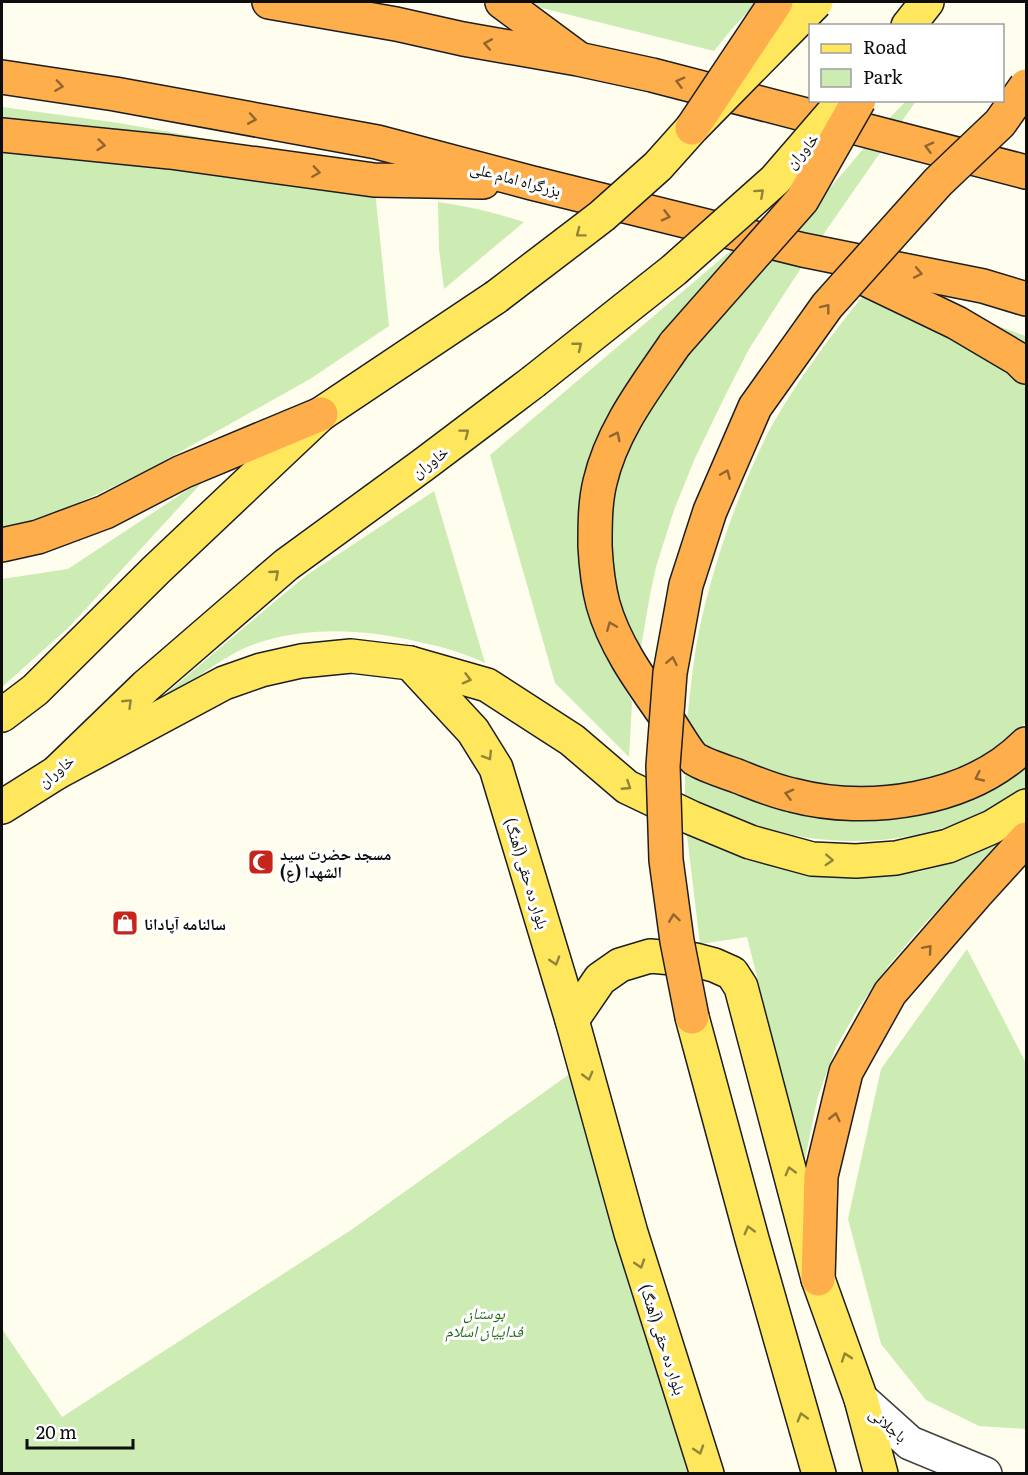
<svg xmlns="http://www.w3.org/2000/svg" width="1028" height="1475" font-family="Literata,'Noto Naskh Arabic',serif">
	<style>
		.green { fill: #ccecb4 }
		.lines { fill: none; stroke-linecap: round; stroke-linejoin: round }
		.minor-casing { stroke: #404040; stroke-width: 36 }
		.major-casing { stroke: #1e1e1e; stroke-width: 36 }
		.highway-casing { stroke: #1e1e1e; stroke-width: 36 }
		.minor { stroke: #fff; stroke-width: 33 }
		.major { stroke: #ffe75d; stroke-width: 33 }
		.highway { stroke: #feaf4c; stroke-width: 33 }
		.major-bridge-casing { stroke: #1e1e1e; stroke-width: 36; stroke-linecap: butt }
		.highway-bridge-casing { stroke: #1e1e1e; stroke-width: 36; stroke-linecap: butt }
		.major-bridge { stroke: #ffe75d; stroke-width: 33 }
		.highway-bridge { stroke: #feaf4c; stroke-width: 33 }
		.oneway { stroke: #926630 }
		.oneway2 { stroke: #928539 }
		.labels { text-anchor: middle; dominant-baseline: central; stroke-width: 6; stroke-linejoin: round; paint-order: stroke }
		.street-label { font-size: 16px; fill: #0d0d0d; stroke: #fff }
		.poi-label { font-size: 16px; font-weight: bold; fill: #0d0d0d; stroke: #fff; text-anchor: start }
		.park-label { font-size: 16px; font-style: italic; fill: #226919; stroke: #fff }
	</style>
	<rect width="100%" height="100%" fill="#fffded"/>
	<g class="green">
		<path d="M518,2H757L730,31L714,51Z"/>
		<path d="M906,101H916L825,232L784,294L749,349L726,394L695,458L674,510L656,567L649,600L639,659L614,595L607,532L619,468L641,421L701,336L848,167L882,126Z"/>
		<path d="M2,107L119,123L375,169L108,130L2,118Z"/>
		<path d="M2,152L41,154L375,191L389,326L310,379L148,470L64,510L2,534Z"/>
		<path d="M438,202C468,206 496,213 524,222L444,289L439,249Z"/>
		<path d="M774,214L600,439L610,661L632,702L629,757L555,683L490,455Z"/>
		<path d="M866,292L999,359L1026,382V723L1008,738L973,761L939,775L901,784L854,787L815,784L748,766L685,735C690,700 692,665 699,631C712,570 732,510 758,454C763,443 768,432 774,422C801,375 833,333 866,292Z"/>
		<path d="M962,313L1026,336V352Z"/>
		<path d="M207,477L68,628L2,687V579L68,569Z"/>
		<path d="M434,491L485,663C462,652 439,646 415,641C361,629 305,626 252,645C233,652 217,664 200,675C179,690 157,704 136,719L279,598L307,575Z"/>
		<path d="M1026,761V789C1008,799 989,810 969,819C915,841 850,847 793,835C755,828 720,811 685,795V767L803,813Z"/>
		<path d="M1026,822L926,922L892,961L859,1007L836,1047L818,1096L804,1164L747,937L700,944L687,835L751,859L795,872L847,878L919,872L963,859Z"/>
		<path d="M967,949L1026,1063V1429L979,1426L926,1400L881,1344L848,1219L881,1069Z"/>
		<path d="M571,1073L654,1364L689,1473H2V1329L62,1417L351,1230Z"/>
	</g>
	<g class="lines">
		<defs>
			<path id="minor" d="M861,1399L910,1443L985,1474"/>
			<g id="major">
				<path d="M908,26L927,2"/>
				<path d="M410,663L473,731L496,768L572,1020L631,1233L707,1474"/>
				<path d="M2,715L35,690L156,570L321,414L496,297"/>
				<path d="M56,773L224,683L261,670L301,661L351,656L410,663L487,685L572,740L627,787L692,818L750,842L812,859L856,861L896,858L948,846L992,827L1026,806"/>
				<path d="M2,807L56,773L146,686L286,565L423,465L533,382"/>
				<path d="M692,1017L752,1239L819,1474"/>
				<path d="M572,1020L600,979L620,965L650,956L695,960L714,965L732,973L741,987L818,1279L861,1399L881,1474"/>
			</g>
			<g id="highway">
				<path d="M269,2L396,24L463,39L578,59L652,75L1026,172"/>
				<path d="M502,2L575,56"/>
				<path d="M2,77L115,94L377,142L532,183L803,250L983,286L1026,299"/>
				<path d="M2,135L170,152L374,180L483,182"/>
				<path d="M851,272L957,323L1018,359L1026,367"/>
				<path d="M675,344C645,388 612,430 600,482C595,502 595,525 595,546C596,565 598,585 603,604C614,644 640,680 664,714C670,723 688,754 695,759C704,765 726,772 737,776C755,783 773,791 792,795C868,815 969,801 1026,744"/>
				<path d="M2,545L38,537L105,512L182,472L321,414"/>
				<path d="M818,1279L821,1176L846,1072L890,993L976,894L1026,839"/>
			</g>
		</defs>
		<use href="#minor" class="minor-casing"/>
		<use href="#major" class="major-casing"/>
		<use href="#highway" class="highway-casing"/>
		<use href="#minor" class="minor"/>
		<use href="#major" class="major"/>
		<use href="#highway" class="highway"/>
		<defs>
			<g id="major-bridge">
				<path d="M496,297L602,216L658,166L692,128L816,2"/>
				<path d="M533,382L674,270L775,180L844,100"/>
			</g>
			<g id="highway-bridge">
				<path d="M692,128L776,2"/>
				<path d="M675,344L802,200L859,100"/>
				<path d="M692,1017L677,941L666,860L663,766L670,673L686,585L710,511L755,407L827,306L938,182L1000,123L1026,86"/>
			</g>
		</defs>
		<use href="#major-bridge" class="major-bridge-casing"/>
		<use href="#highway-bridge" class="highway-bridge-casing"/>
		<use href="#major-bridge" class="major-bridge"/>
		<use href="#highway-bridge" class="highway-bridge"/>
	</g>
	<defs><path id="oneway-chevron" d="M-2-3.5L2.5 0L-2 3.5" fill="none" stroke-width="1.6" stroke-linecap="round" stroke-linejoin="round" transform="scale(1.5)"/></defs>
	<g class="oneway">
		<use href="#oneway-chevron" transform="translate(488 44) rotate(-170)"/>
		<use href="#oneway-chevron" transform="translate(680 82) rotate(-165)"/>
		<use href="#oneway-chevron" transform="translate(59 86) rotate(8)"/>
		<use href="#oneway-chevron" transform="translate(252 119) rotate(10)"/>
		<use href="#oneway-chevron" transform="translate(101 145) rotate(6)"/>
		<use href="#oneway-chevron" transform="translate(929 147) rotate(-165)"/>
		<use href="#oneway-chevron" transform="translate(316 172) rotate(8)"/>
		<use href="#oneway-chevron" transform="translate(666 216) rotate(14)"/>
		<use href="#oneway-chevron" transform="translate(918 273) rotate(11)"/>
		<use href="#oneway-chevron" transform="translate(826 308) rotate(-52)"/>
		<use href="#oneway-chevron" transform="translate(616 436) rotate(-64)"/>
		<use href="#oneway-chevron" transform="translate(726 474) rotate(-67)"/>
		<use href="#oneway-chevron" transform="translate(611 626) rotate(-112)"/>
		<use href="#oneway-chevron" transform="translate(672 661) rotate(-79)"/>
		<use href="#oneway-chevron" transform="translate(979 777) rotate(155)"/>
		<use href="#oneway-chevron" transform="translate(789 794) rotate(-165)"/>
		<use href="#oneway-chevron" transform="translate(674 918) rotate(-98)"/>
		<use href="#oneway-chevron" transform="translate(928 949) rotate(-49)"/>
		<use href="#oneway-chevron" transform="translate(835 1117) rotate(-77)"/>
	</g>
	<g class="oneway2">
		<use href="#oneway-chevron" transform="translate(760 193) rotate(-42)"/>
		<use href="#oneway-chevron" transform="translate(580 233) rotate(143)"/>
		<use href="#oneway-chevron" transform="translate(578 346) rotate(-39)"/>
		<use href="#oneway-chevron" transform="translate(465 433) rotate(-37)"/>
		<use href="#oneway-chevron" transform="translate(275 574) rotate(-41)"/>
		<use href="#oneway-chevron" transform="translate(467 679) rotate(15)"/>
		<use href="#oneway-chevron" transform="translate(128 703) rotate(-44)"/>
		<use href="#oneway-chevron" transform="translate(488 756) rotate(58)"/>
		<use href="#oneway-chevron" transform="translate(627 786) rotate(33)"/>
		<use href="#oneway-chevron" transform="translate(829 860) rotate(3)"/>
		<use href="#oneway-chevron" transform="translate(555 961) rotate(73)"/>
		<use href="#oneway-chevron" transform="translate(588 1076) rotate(75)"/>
		<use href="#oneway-chevron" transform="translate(790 1171) rotate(-105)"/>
		<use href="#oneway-chevron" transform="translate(749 1230) rotate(-105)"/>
		<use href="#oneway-chevron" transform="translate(640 1264) rotate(72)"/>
		<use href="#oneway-chevron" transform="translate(846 1357) rotate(-109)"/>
		<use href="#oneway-chevron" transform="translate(802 1417) rotate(-106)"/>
		<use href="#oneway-chevron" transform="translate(699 1450) rotate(72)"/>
	</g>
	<defs>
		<symbol id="mosque-square" viewBox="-11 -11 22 22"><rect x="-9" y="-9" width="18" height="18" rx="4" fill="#c6251c" stroke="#fff"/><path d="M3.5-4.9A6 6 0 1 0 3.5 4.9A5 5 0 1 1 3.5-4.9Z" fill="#fff"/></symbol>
		<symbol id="shop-square" viewBox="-11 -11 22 22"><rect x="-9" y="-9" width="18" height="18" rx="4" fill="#c6251c" stroke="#fff"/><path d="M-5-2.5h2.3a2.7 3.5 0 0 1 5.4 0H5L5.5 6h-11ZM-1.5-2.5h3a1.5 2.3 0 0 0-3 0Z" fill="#fff"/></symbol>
	</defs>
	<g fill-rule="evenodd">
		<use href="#mosque-square" x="246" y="847" width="30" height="30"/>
		<use href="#shop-square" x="110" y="908" width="30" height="30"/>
	</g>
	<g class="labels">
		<g class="street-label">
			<text transform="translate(801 150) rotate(-49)">خاوران</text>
			<text transform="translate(516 178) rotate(15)">بزرگراه امام علی</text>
			<text transform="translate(429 461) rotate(-37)">خاوران</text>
			<text transform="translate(55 770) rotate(-39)">خاوران</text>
			<text transform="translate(528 873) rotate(73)">بلوار ده حقی (آهنگ)</text>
			<text transform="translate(664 1339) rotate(72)">بلوار ده حقی (آهنگ)</text>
			<text transform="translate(889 1424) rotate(41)">باجلانی</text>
		</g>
		<g class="poi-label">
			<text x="280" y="853">مسجد حضرت سید<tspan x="280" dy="18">الشهدا (ع)</tspan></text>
			<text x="144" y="923">سالنامه آپادانا</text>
		</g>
		<g class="park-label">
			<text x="484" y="1312">بوستان<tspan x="484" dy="18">فداییان اسلام</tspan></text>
		</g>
	</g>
	<rect width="1028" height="1475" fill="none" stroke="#0d0d0d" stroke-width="6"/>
	<rect x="809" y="24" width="195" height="78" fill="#ffffff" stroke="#9e9e9e" stroke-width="1.5"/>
	<rect x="821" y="44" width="30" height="9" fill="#ffe75d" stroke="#9e9e9e" stroke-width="1.5"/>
	<text x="863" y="54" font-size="18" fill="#0d0d0d">Road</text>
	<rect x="821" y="69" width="30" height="18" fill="#ccecb4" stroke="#9e9e9e" stroke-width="1.5"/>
	<text x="863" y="84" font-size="18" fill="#0d0d0d">Park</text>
	<path d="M27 1439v9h106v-9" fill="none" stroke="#0d0d0d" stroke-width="3"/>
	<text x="36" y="1439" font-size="18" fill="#0d0d0d" stroke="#ffffff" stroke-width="4.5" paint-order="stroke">20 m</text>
</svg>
